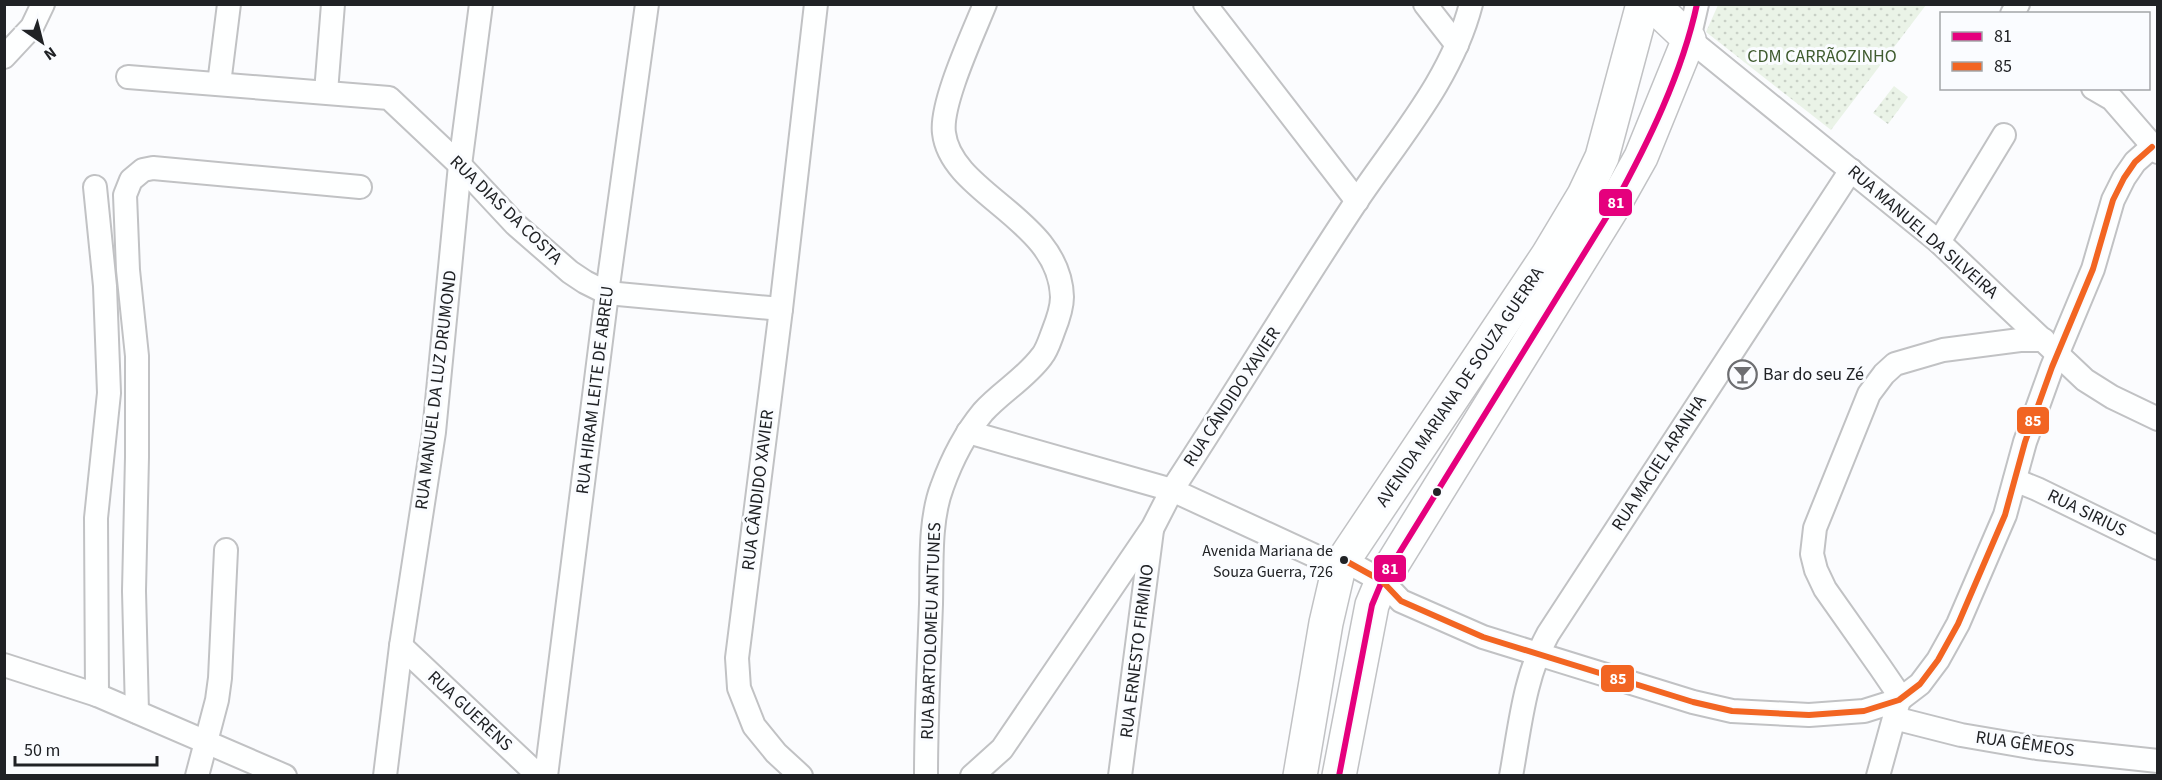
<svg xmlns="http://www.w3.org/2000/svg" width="2162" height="780" font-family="'Source Sans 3',sans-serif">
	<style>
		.park { fill: url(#park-dots) }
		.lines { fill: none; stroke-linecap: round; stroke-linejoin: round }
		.minor-casing { stroke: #c1c2c4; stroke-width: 26 }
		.secondary-casing { stroke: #c1c2c4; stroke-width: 36 }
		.minor { stroke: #feffff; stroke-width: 22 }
		.secondary { stroke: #feffff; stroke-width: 33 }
		.bus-1-casing { stroke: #fafcff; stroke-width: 10 }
		.bus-2-casing { stroke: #fafcff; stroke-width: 10 }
		.bus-1 { stroke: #e5007d; stroke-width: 6 }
		.bus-2 { stroke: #f26522; stroke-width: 6 }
		.bus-dot { fill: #202225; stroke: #fafcff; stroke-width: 2 }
		.labels { text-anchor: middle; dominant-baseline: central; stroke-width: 6; stroke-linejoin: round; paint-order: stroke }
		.bus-label { font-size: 16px; fill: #202225; stroke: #fafcff; text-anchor: end }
		.park-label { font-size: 18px; fill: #3f5b2f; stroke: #fafcff }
		.street-label { font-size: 18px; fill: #202225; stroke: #fafcff }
		.poi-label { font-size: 18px; fill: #202225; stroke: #fafcff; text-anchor: start }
		.line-badge { stroke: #fafcff; stroke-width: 2 }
		.badge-label { font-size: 16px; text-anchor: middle; font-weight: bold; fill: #fff }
	</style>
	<defs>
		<pattern id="park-dots" width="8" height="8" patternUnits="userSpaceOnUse" patternTransform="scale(1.5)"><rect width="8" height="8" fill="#eaf3e7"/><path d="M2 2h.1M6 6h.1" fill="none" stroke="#c8d0c6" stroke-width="1.8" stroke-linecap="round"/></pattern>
	</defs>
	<rect width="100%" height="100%" fill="#fbfcfe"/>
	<g class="park">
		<path d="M1718,5V4L1926,5L1831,130L1706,32Z"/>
		<path d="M1894,86L1908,97L1888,124L1873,113Z"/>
	</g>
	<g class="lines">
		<defs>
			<g id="minor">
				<path d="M1205,4L1357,201"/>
				<path d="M1425,4L1457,45"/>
				<path d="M1697,4L1689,39L1939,242L2085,380L2112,397L2158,419"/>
				<path d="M2012,14L2018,4"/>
				<path d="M4,57L32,27L43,4"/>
				<path d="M128,77L389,98L460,165L515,224L570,272L585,282L607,293L781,309"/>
				<path d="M219,84L229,4"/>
				<path d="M2093,88L2112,99L2158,152"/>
				<path d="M326,92L333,4"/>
				<path d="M95,187L105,286L109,393L96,518L97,695"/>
				<path d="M1939,242L2004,135"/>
				<path d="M968,432L1172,490L1339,567"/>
				<path d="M2015,480L2037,489L2158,548"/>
				<path d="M1344,560L1382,581L1401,601L1483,637L1693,702L1732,711L1809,715L1864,711L1899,700L1920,684L1938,660L1958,624L2005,515L2025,442L2052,367L2093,269L2113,200L2124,178L2135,162L2152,147"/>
				<path d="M401,646L539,776"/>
				<path d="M4,665L97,695L285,776"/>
				<path d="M137,712L134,591L137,457V356L128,270L125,195L131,180L143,170L153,168L360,187"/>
				<path d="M1894,718L1961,735L2037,748L2158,761"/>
				<path d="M197,776L217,700L220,678L226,550"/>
				<path d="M385,776L401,646L434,432L460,165L481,4"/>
				<path d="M546,776L607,293L647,4"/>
				<path d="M801,776L776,753L754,726L739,688L737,658L781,309L816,4"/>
				<path d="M926,776C926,718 929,661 931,604C932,567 929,521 942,487C952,459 964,435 983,412C1001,392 1026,378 1042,356C1047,350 1050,340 1053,332C1057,322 1062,307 1062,297C1060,219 951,194 944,133C940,104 973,34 985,4"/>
				<path d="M972,776L1002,749L1153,527L1172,490C1235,394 1294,295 1358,199C1400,137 1452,78 1471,4"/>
				<path d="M1120,776L1152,530"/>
				<path d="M1511,776C1520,727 1524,677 1548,634L1851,170"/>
				<path d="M1878,776L1899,700L1895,689L1880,667L1825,589L1816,570L1812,554L1815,528L1869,394L1884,374L1895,364L1943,350L2020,340H2044"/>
			</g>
			<g id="secondary">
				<path d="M1300,776L1326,623L1339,567L1548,255L1584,195L1602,157L1643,4"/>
				<path d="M1339,776L1372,605L1382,581L1614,205L1641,157L1689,39L1652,4"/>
			</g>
		</defs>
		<use href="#minor" class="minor-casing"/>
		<use href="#secondary" class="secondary-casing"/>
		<use href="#minor" class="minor"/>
		<use href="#secondary" class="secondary"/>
		<defs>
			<path id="bus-1" d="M1339,776L1372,605L1382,581L1614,205C1648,143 1682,74 1697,4"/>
			<path id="bus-2" d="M1344,560L1382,581L1401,601L1483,637L1693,702L1732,711L1809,715L1864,711L1899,700L1920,684L1938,660L1958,624L2005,515L2025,442L2052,367L2093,269L2113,200L2124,178L2135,162L2152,147"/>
		</defs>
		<use href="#bus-1" class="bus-1-casing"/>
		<use href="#bus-2" class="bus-2-casing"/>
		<use href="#bus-1" class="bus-1"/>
		<use href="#bus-2" class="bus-2"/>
	</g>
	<defs>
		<symbol id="bar-ring" viewBox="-11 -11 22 22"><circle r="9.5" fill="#fafcff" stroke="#6d6e71" stroke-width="1.5"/><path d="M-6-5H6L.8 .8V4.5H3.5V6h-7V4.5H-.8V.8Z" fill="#6d6e71"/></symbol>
	</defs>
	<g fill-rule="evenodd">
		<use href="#bar-ring" x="1726" y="358" width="33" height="33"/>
	</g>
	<g class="bus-dot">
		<circle cx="1437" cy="492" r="5"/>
		<circle cx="1344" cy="560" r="5"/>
	</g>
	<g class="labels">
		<g class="bus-label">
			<text x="1333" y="551">Avenida Mariana de<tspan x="1333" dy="21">Souza Guerra, 726</tspan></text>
		</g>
		<g class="park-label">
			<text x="1822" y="56">CDM CARRÃOZINHO</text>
		</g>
		<g class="street-label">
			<text transform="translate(506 210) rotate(44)">RUA DIAS DA COSTA</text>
			<text transform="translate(1923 232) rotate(41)">RUA MANUEL DA SILVEIRA</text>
			<text transform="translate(1460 387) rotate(-56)">AVENIDA MARIANA DE SOUZA GUERRA</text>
			<text transform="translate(436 390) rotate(-83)">RUA MANUEL DA LUZ DRUMOND</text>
			<text transform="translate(595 390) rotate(-83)">RUA HIRAM LEITE DE ABREU</text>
			<text transform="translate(1232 397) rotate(-57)">RUA CÂNDIDO XAVIER</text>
			<text transform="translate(1659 463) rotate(-57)">RUA MACIEL ARANHA</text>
			<text transform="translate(758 490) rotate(-83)">RUA CÂNDIDO XAVIER</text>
			<text transform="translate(2087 513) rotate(26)">RUA SIRIUS</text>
			<text transform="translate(931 631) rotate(-88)">RUA BARTOLOMEU ANTUNES</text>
			<text transform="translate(1137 651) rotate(-83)">RUA ERNESTO FIRMINO</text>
			<text transform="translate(470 711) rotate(43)">RUA GUERENS</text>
			<text transform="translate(2025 744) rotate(8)">RUA GÊMEOS</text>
		</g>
		<g class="poi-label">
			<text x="1763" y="374">Bar do seu Zé</text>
		</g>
	</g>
	<g class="line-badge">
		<rect x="1598" y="188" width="35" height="29" rx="6" fill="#e5007d"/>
		<rect x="2016" y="406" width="34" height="29" rx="6" fill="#f26522"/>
		<rect x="1373" y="554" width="34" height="29" rx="6" fill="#e5007d"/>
		<rect x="1600" y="664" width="35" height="29" rx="6" fill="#f26522"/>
	</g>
	<g class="badge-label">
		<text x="1616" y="208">81</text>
		<text x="2033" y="426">85</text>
		<text x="1390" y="574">81</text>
		<text x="1618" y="684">85</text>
	</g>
	<rect width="2162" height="780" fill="none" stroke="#202225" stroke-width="12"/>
	<rect x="1940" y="12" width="210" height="78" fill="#fafcff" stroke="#a3a5a8" stroke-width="1.5"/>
	<rect x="1952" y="32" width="30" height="9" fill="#e5007d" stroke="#a3a5a8" stroke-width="1.5"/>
	<text x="1994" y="42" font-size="18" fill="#202225">81</text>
	<rect x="1952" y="62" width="30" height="9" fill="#f26522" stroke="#a3a5a8" stroke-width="1.5"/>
	<text x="1994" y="72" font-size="18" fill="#202225">85</text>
	<g transform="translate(42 42) rotate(145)" stroke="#fafcff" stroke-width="4.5" paint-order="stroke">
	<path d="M0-4.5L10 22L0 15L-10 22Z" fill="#202225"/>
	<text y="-9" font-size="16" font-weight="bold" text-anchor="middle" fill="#202225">N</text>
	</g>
	<path d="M15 756v9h142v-9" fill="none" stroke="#202225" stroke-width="3"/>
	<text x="24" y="756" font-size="18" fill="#202225" stroke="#fafcff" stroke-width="4.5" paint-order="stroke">50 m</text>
</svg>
